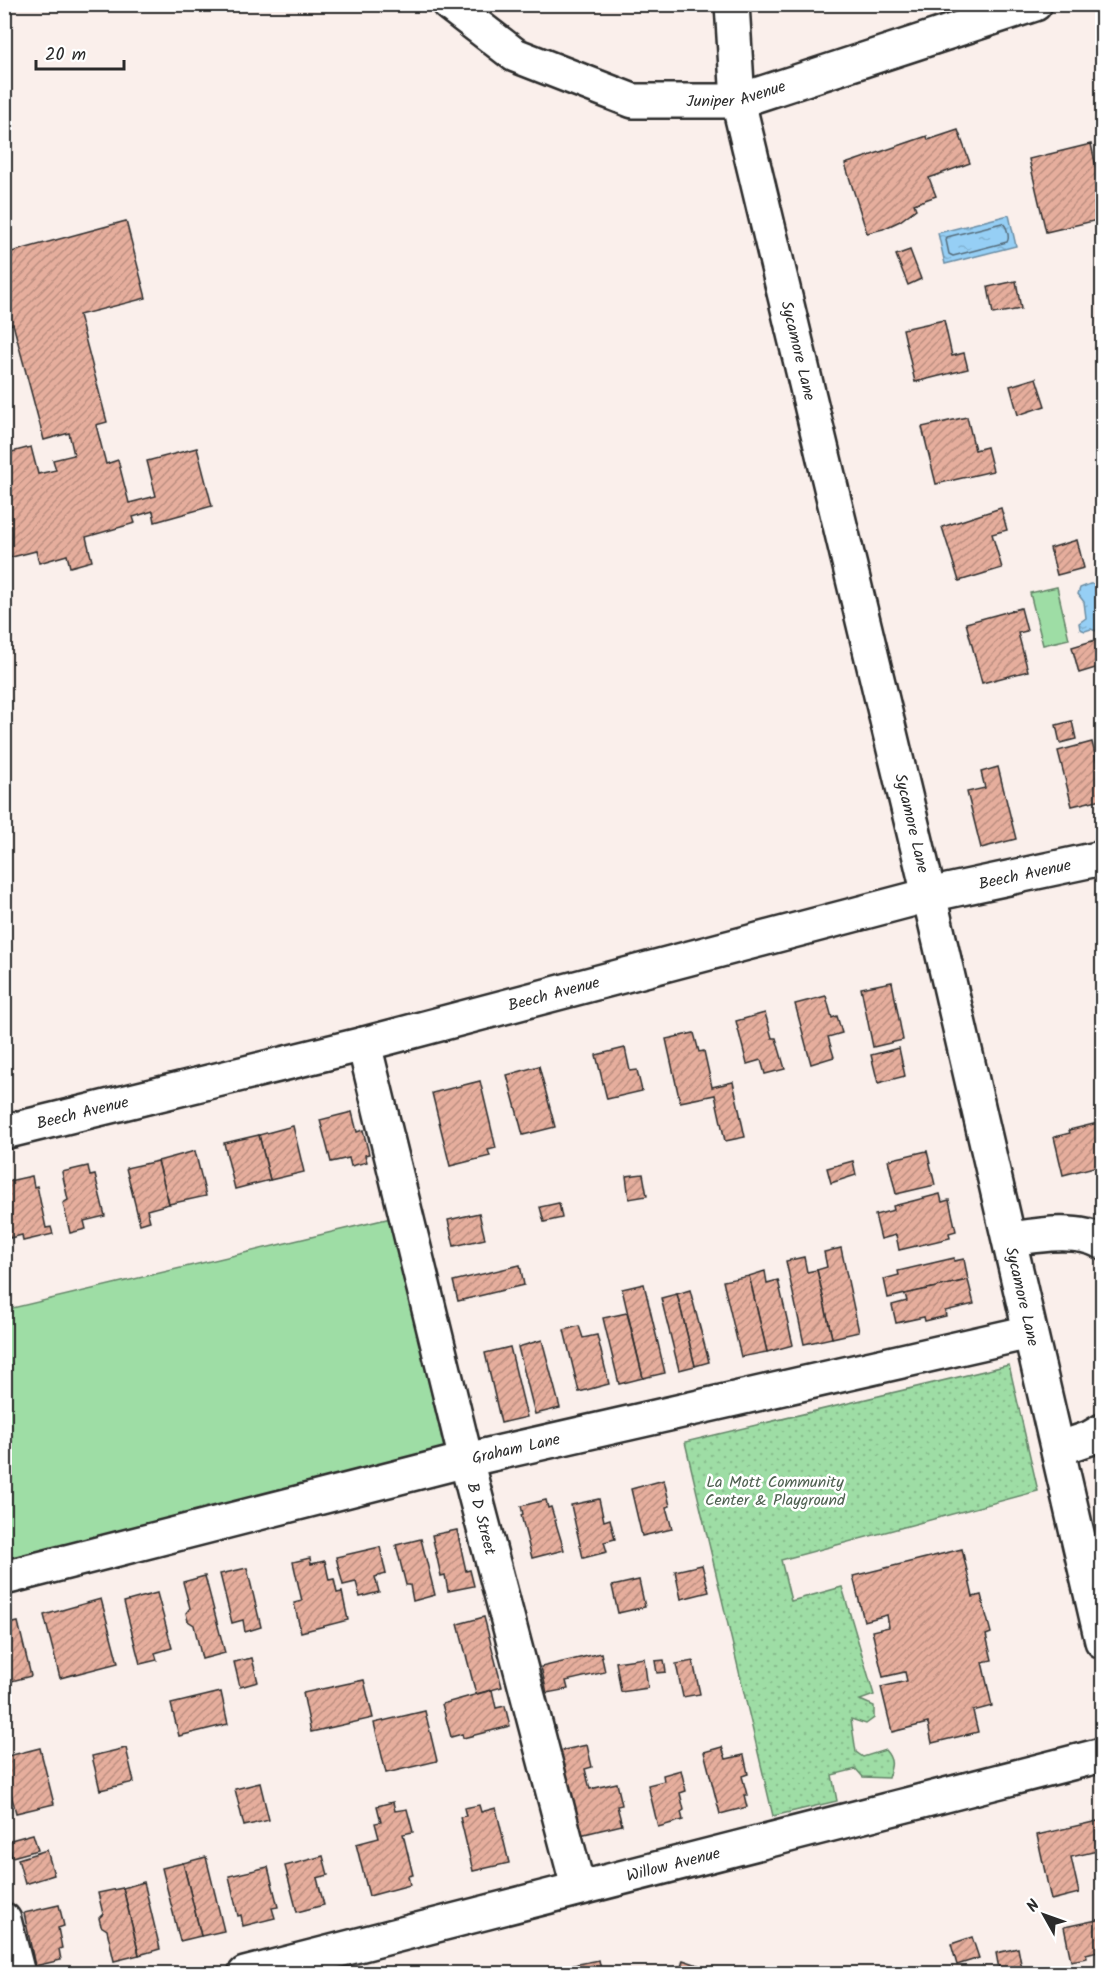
<svg xmlns="http://www.w3.org/2000/svg" width="1107" height="1978" font-family="Kalam,sans-serif">
	<style>
		.green { fill: #9edda5; stroke: #648468; stroke-width: 1.5 }
		.park { fill: url(#park-dots); stroke: #648468; stroke-width: 1.5 }
		.water { fill: url(#water-ripples); stroke: #6b8da4; stroke-width: 1.5 }
		.lines { fill: none; stroke-linecap: round; stroke-linejoin: round }
		.shore { stroke: #566d7c; stroke-width: 1.5 }
		.building { fill: url(#building-hatch); stroke: #2b2b2b; stroke-width: 1.5 }
		.minor-casing { stroke: #2b2b2b; stroke-width: 38 }
		.minor { stroke: #fff; stroke-width: 33 }
		.labels { text-anchor: middle; dominant-baseline: central; stroke-width: 5; stroke-linejoin: round; paint-order: stroke }
		.street-label { font-size: 16px; fill: #2b2b2b; stroke: #fff }
		.park-label { font-size: 16px; fill: #4e6050; stroke: #fff }
	</style>
	<defs>
		<pattern id="park-dots" width="8" height="8" patternUnits="userSpaceOnUse" patternTransform="scale(1.5)"><rect width="8" height="8" fill="#9edda5"/><path d="M2 2h.1M6 6h.1" fill="none" stroke="#88be8e" stroke-width="1.8" stroke-linecap="round"/></pattern>
		<pattern id="water-ripples" width="26" height="14" patternUnits="userSpaceOnUse" patternTransform="scale(1.5)"><rect width="26" height="14" fill="#96cff5"/><path d="M2 4q2-2 4 0t4 0M15 11q2-2 4 0t4 0" fill="none" stroke="#81b2d2"/></pattern>
		<pattern id="building-hatch" width="6" height="6" patternUnits="userSpaceOnUse" patternTransform="scale(1.5)"><rect width="6" height="6" fill="#e6ae9d"/><path d="M-1 1l2-2M0 6l6-6M5 7l2-2" fill="none" stroke="#bb8e80"/></pattern>
	</defs>
	<rect width="100%" height="100%" fill="#faefeb"/>
	<filter id="ink" filterUnits="userSpaceOnUse"><feTurbulence type="fractalNoise" baseFrequency=".0167" numOctaves="2"/><feDisplacementMap in="SourceGraphic" scale="12" xChannelSelector="R" yChannelSelector="G"/><feConvolveMatrix kernelMatrix="1 2 1 2 8 2 1 2 1" color-interpolation-filters="sRGB"/></filter>
	<g filter="url(#ink)">
		<g class="green">
			<path d="M1057,587L1069,639L1043,645L1030,593Z"/>
			<path d="M391,1218L445,1453L5,1559L4,1310Z"/>
		</g>
		<path class="park" d="M1009,1365L1038,1491L781,1560L791,1601L842,1587L874,1695L860,1700L874,1706V1718L866,1724L851,1719L856,1752L863,1757L885,1750C894,1760 892,1766 888,1778L863,1777L856,1769L832,1775L837,1801L773,1816L685,1442Z"/>
		<g class="water">
			<path d="M1009,215L1016,246L945,264L938,233Z"/>
			<path d="M1090,584H1098L1102,588V628L1099,632L1091,629L1085,631L1080,629L1079,623L1086,618L1084,602L1078,594L1080,588Z"/>
		</g>
		<g class="lines">
			<path class="shore" d="M1002,223C1007,225 1010,238 1007,242L953,256L949,254L946,240L947,237Z"/>
		</g>
		<g class="building">
			<path d="M958,130L970,163L929,178L936,196L914,204L916,209L900,221L883,229L867,233L845,164L927,136L928,140Z"/>
			<path d="M1091,144L1102,193V219L1046,232L1029,159Z"/>
			<path d="M126,221L146,298L79,315L107,422L96,425L106,464L118,460L129,503L156,496L147,461L197,448L212,506L155,522L153,511L133,517L135,523L86,537L92,561L70,567L67,555L39,563L36,551L4,559V483L9,482L4,465V454L31,447L38,474L56,470L53,460L74,455L69,433L44,440L13,324L4,326V254Z"/>
			<path d="M910,250L921,279L908,285L896,255Z"/>
			<path d="M1016,281L1021,309L993,314L988,287Z"/>
			<path d="M944,320L952,356L964,353L968,369L915,382L903,329Z"/>
			<path d="M1036,378L1045,406L1018,415L1010,386Z"/>
			<path d="M967,417L975,450L987,447L993,471L936,484L922,427Z"/>
			<path d="M1001,508L1007,530L992,534L1002,568L959,581L942,527Z"/>
			<path d="M1077,540L1084,568L1057,575L1050,548Z"/>
			<path d="M1021,608L1027,631L1018,633L1028,671L982,683L966,623Z"/>
			<path d="M1099,639L1102,652V666L1079,673L1072,647Z"/>
			<path d="M1072,721L1076,739L1060,743L1056,725Z"/>
			<path d="M1092,742L1102,784V799L1072,806L1058,751Z"/>
			<path d="M998,767L1016,839L981,848L967,792L985,788L981,772Z"/>
			<path d="M892,982L903,1040L873,1047L861,988Z"/>
			<path d="M826,996L832,1018L837,1016L842,1033L828,1037L834,1057L811,1064L795,1004Z"/>
			<path d="M765,1013L772,1038H776L785,1069L765,1074L761,1060L747,1064L736,1021Z"/>
			<path d="M694,1033L699,1052L704,1051L712,1087L733,1082L745,1137L725,1141L715,1095L680,1102L666,1039Z"/>
			<path d="M625,1048L630,1071L637,1070L642,1091L607,1099L596,1055Z"/>
			<path d="M899,1048L905,1076L878,1083L871,1055Z"/>
			<path d="M539,1066L555,1127L523,1135L507,1075Z"/>
			<path d="M480,1081L496,1148L488,1150L490,1156L450,1166L432,1093Z"/>
			<path d="M352,1112L357,1132L363,1130L369,1154L365,1155L367,1162L351,1166L349,1158L331,1162L320,1120Z"/>
			<path d="M1102,1122V1165L1063,1175L1054,1137L1070,1133L1069,1130Z"/>
			<path d="M293,1126L304,1172L270,1180L259,1135Z"/>
			<path d="M259,1135L270,1180L235,1189L224,1143Z"/>
			<path d="M195,1151L206,1196L169,1204L158,1161Z"/>
			<path d="M927,1151L935,1185L896,1194L888,1160Z"/>
			<path d="M158,1161L169,1204L147,1210L150,1221L140,1224L126,1168Z"/>
			<path d="M853,1161L856,1175L831,1183L827,1168Z"/>
			<path d="M88,1166L90,1176L95,1175L105,1216L84,1221L86,1229L70,1233L63,1203L68,1200L62,1172Z"/>
			<path d="M643,1174L647,1196L629,1199L626,1176Z"/>
			<path d="M32,1176L34,1187L37,1186L46,1228L51,1227L53,1234L23,1241L22,1235L10,1238L4,1213V1182Z"/>
			<path d="M940,1194L942,1202L949,1200L956,1231L949,1233L950,1238L899,1250L896,1235L881,1239L875,1215L894,1210L893,1206Z"/>
			<path d="M559,1203L562,1218L544,1222L540,1207Z"/>
			<path d="M479,1213L485,1239L454,1246L448,1220Z"/>
			<path d="M841,1248L859,1332L832,1338L817,1270L827,1267L824,1252Z"/>
			<path d="M804,1257L807,1272L817,1270L832,1338L804,1344L786,1261Z"/>
			<path d="M954,1258V1261L964,1259L968,1280L888,1298L884,1279L899,1275L898,1271Z"/>
			<path d="M520,1265L524,1285L458,1301L453,1281Z"/>
			<path d="M765,1271L767,1283L778,1280L793,1345L767,1352L749,1276Z"/>
			<path d="M749,1276L767,1352L741,1357L723,1281Z"/>
			<path d="M968,1280L974,1304L945,1311L946,1316L925,1321L924,1317L896,1323L892,1305L907,1301L905,1294Z"/>
			<path d="M644,1284L665,1373L643,1378L622,1289Z"/>
			<path d="M690,1290L709,1362L695,1366L677,1294Z"/>
			<path d="M677,1294L695,1366L679,1370L661,1298Z"/>
			<path d="M627,1313L643,1378L619,1384L603,1318Z"/>
			<path d="M579,1326L583,1338L597,1335L609,1384L579,1392L564,1330Z"/>
			<path d="M542,1340L560,1408L535,1414L518,1347Z"/>
			<path d="M510,1347L527,1417L501,1423L485,1353Z"/>
			<path d="M664,1480L670,1506L666,1507L672,1529L642,1536L631,1489Z"/>
			<path d="M599,1499L604,1521L610,1519L615,1539L604,1542L607,1552L583,1558L571,1505Z"/>
			<path d="M546,1500L548,1508L551,1507L564,1550L532,1558L521,1515L523,1514L521,1506Z"/>
			<path d="M457,1530L466,1571L470,1570L474,1586L448,1591L445,1575L441,1576L432,1535Z"/>
			<path d="M421,1539L435,1595L413,1601L410,1585H406L396,1545Z"/>
			<path d="M380,1547L386,1574L375,1577L379,1592L360,1597L356,1582L343,1585L336,1557Z"/>
			<path d="M962,1549L973,1597L981,1595L991,1633L986,1635L992,1660L982,1662L992,1706L973,1711L978,1732L932,1743L928,1723L892,1732L881,1687L907,1681L905,1672L883,1677L872,1631L889,1627L887,1615L864,1621L853,1576Z"/>
			<path d="M310,1558L311,1564L325,1561L329,1580L334,1579L337,1593L342,1592L348,1620L301,1632L294,1603L302,1601L293,1562Z"/>
			<path d="M702,1565L709,1592L681,1599L675,1571Z"/>
			<path d="M247,1568L261,1627L245,1632L243,1620L232,1623L220,1574Z"/>
			<path d="M205,1576L225,1653L202,1659L194,1625L188,1621L186,1613L190,1608L183,1582Z"/>
			<path d="M639,1580L645,1607L618,1613L612,1586Z"/>
			<path d="M157,1593L172,1648L155,1653L157,1660L140,1664L124,1602Z"/>
			<path d="M101,1599L118,1663L60,1678L44,1615Z"/>
			<path d="M484,1617L502,1687L476,1694L458,1624Z"/>
			<path d="M18,1622L31,1676L4,1683V1625Z"/>
			<path d="M601,1653L605,1672L566,1681L568,1689L547,1693L541,1667Z"/>
			<path d="M252,1658L258,1682L240,1687L234,1662Z"/>
			<path d="M644,1658L648,1688L621,1692L616,1662Z"/>
			<path d="M664,1660L666,1672L657,1673L655,1661Z"/>
			<path d="M693,1661L700,1694L683,1697L676,1664Z"/>
			<path d="M364,1680L373,1718L311,1732L303,1693Z"/>
			<path d="M492,1690L496,1708L505,1706L510,1726L463,1738L462,1734L451,1737L442,1704Z"/>
			<path d="M221,1692L228,1724L179,1736L171,1704Z"/>
			<path d="M425,1711L437,1761L386,1773L374,1723Z"/>
			<path d="M587,1745L592,1767L585,1769L590,1789L617,1783L622,1805L617,1806L622,1825L580,1835L559,1751Z"/>
			<path d="M722,1747L726,1759L744,1755L748,1774L742,1776L747,1795H744L747,1807L720,1814L704,1752Z"/>
			<path d="M40,1748L54,1804L16,1813L4,1768V1757Z"/>
			<path d="M126,1748L134,1782L100,1790L92,1756Z"/>
			<path d="M681,1770L686,1791L680,1793L684,1810L681,1812L683,1820L658,1827L648,1785L664,1781L663,1775Z"/>
			<path d="M260,1783L269,1820L244,1826L235,1789Z"/>
			<path d="M393,1802L395,1811L407,1809L413,1832L403,1834L413,1875L408,1876L410,1885L369,1896L356,1844L379,1838L375,1823L381,1822L377,1806Z"/>
			<path d="M479,1805L481,1812L496,1808L509,1863L473,1871L460,1817L466,1816L464,1808Z"/>
			<path d="M1102,1820V1850L1071,1857L1079,1893L1051,1900L1037,1835Z"/>
			<path d="M33,1834L38,1850L12,1857L7,1841Z"/>
			<path d="M47,1850L54,1875L25,1884L18,1859Z"/>
			<path d="M323,1856L328,1875L317,1878L324,1905L297,1912L285,1866Z"/>
			<path d="M206,1857L224,1931L201,1936L183,1863Z"/>
			<path d="M183,1863L201,1936L180,1941L162,1868Z"/>
			<path d="M268,1867L278,1907L272,1908L275,1918L243,1926L241,1915L238,1916L229,1876Z"/>
			<path d="M144,1882L160,1949L139,1955L123,1888Z"/>
			<path d="M123,1888L139,1955L114,1961L107,1930L101,1926L99,1918L103,1914L98,1893Z"/>
			<path d="M59,1905L64,1926L58,1928L62,1948L59,1949L61,1960L35,1966L24,1913Z"/>
			<path d="M1102,1919V1950L1086,1954L1087,1958L1071,1961L1064,1927Z"/>
			<path d="M972,1937L979,1958L957,1965L951,1944Z"/>
			<path d="M1018,1948L1023,1974H977L999,1969L996,1953Z"/>
			<path d="M599,1960L602,1974H580L578,1964Z"/>
			<path d="M683,1960L704,1967L702,1974H679Z"/>
			<path d="M578,1964L580,1974H554V1971Z"/>
			<path d="M704,1967L726,1974H702Z"/>
		</g>
		<g class="lines">
			<defs>
				<g id="minor">
					<path id="s1" d="M449,4L515,55L633,101H738L1035,4"/>
					<path id="s2" d="M732,4L738,101L929,895L1102,1641"/>
					<path id="s3" d="M364,1044L466,1460L578,1887"/>
					<path id="s4" d="M4,1132L364,1044L929,895L1102,858"/>
					<path d="M1010,1239C1038,1235 1078,1228 1102,1242"/>
					<path d="M1058,1449L1090,1438L1102,1431"/>
					<path id="s5" d="M4,1578L466,1460L1030,1332"/>
					<path d="M4,1920L18,1974"/>
					<path id="s6" d="M245,1974L1102,1755"/>
				</g>
			</defs>
			<use href="#minor" class="minor-casing"/>
			<use href="#minor" class="minor"/>
		</g>
	</g>
	<g class="labels">
		<g class="street-label">
			<text stroke="none"><textPath href="#s1" startOffset="314">Juniper Avenue</textPath></text>
			<text stroke="none"><textPath href="#s2" startOffset="354">Sycamore Lane</textPath></text>
			<text stroke="none"><textPath href="#s2" startOffset="840">Sycamore Lane</textPath></text>
			<text stroke="none"><textPath href="#s4" startOffset="1053">Beech Avenue</textPath></text>
			<text stroke="none"><textPath href="#s4" startOffset="567">Beech Avenue</textPath></text>
			<text stroke="none"><textPath href="#s4" startOffset="81">Beech Avenue</textPath></text>
			<text stroke="none"><textPath href="#s2" startOffset="1326">Sycamore Lane</textPath></text>
			<text stroke="none"><textPath href="#s5" startOffset="528">Graham Lane</textPath></text>
			<text stroke="none"><textPath href="#s3" startOffset="489">B D Street</textPath></text>
			<text stroke="none"><textPath href="#s6" startOffset="442">Willow Avenue</textPath></text>
		</g>
		<g class="park-label">
			<text x="775" y="1482">La Mott Community<tspan x="775" dy="18">Center &amp; Playground</tspan></text>
		</g>
	</g>
	<rect width="1107" height="1978" fill="none" stroke="#fff" stroke-width="24"/>
	<rect x="12" y="12" width="1083" height="1954" fill="none" stroke="#2b2b2b" stroke-width="2" filter="url(#ink)"/>
	<g transform="translate(1044 1915) rotate(310)" stroke="#ffffff" stroke-width="4.5" paint-order="stroke">
	<path d="M0-4.5L10 22L0 15L-10 22Z" fill="#2b2b2b"/>
	<text y="-9" font-size="16" font-weight="bold" text-anchor="middle" fill="#2b2b2b">N</text>
	</g>
	<path d="M36 60v9h88v-9" fill="none" stroke="#2b2b2b" stroke-width="3"/>
	<text x="45" y="60" font-size="18" fill="#2b2b2b" stroke="#ffffff" stroke-width="4.5" paint-order="stroke">20 m</text>
</svg>
